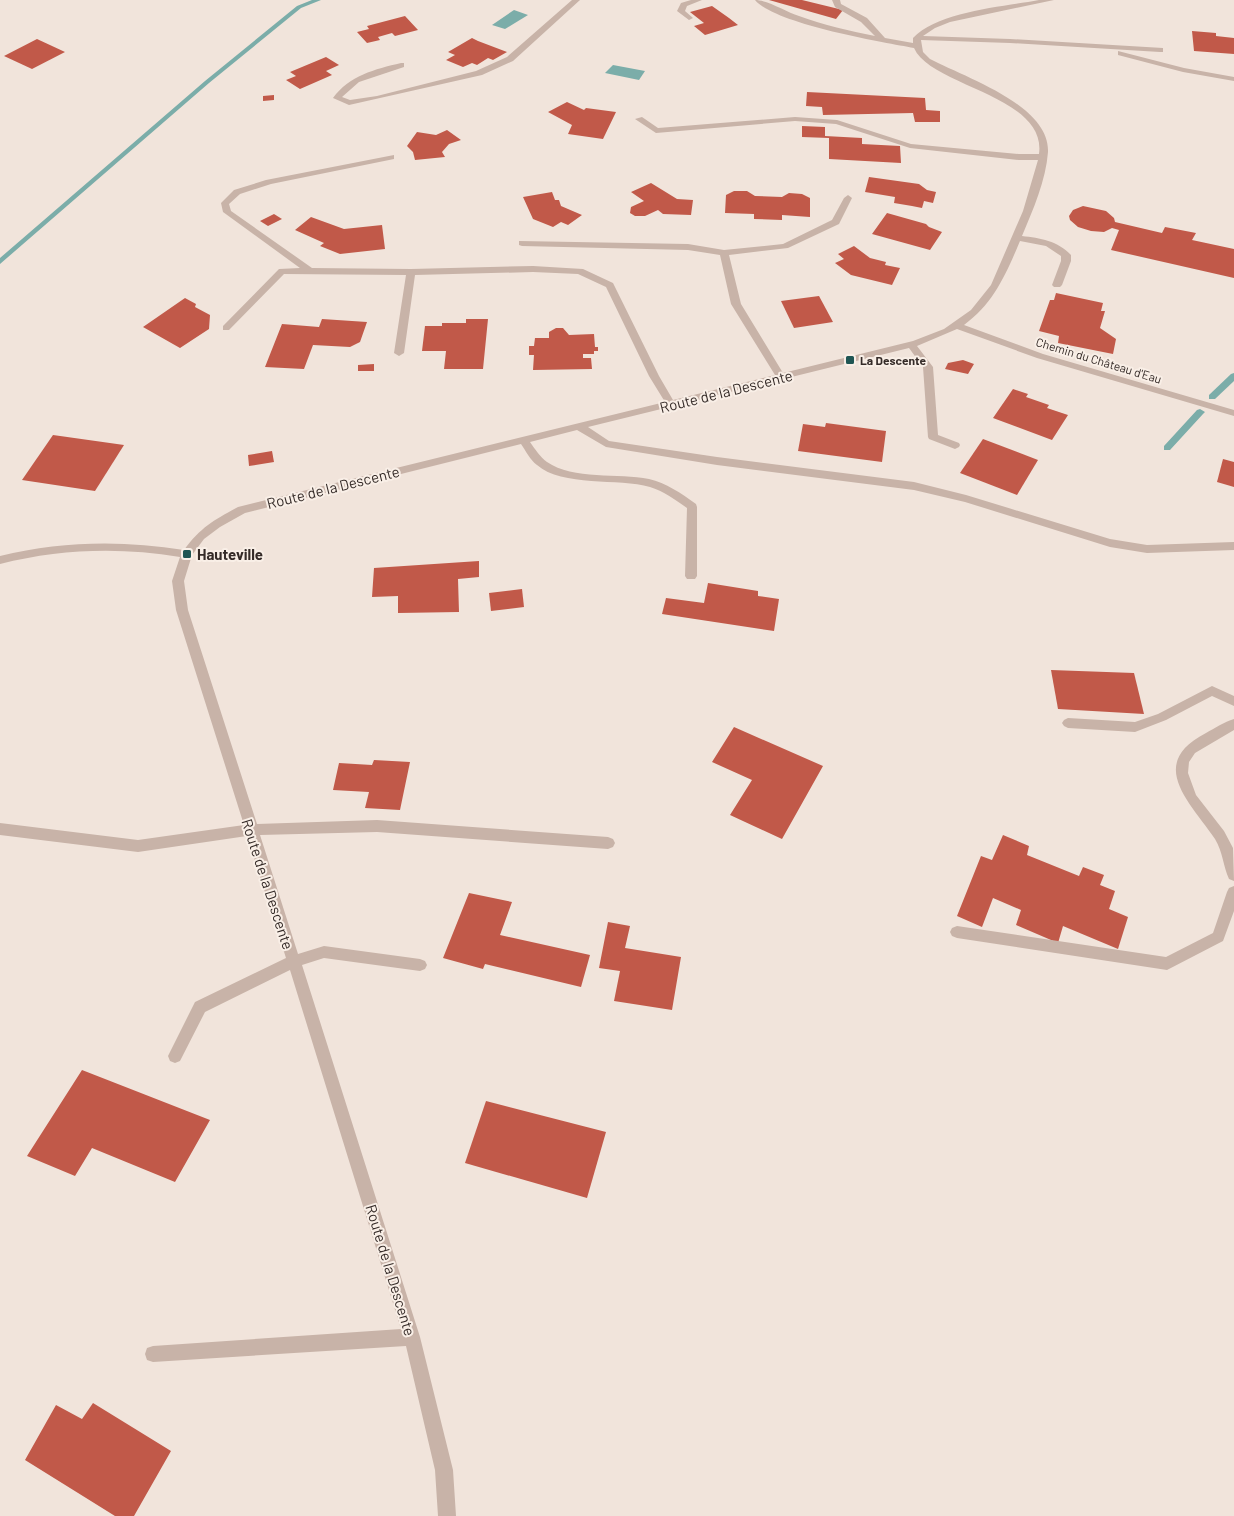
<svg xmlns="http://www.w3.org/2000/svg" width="1234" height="1516" font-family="Barlow,sans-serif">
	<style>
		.water { fill: #7bada9 }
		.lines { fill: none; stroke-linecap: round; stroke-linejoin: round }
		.stream { fill: #7bada9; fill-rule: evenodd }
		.building { fill: #c15949 }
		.minor { fill: #c8b3a8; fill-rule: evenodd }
		.poi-dot { fill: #1f5553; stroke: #f9efe7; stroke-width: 2 }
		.labels { text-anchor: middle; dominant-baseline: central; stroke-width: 4; stroke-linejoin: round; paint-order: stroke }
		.far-poi-label { font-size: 12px; font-weight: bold; fill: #352b28; stroke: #f9efe7; text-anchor: start }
		.far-street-label { font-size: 12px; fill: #352b28; stroke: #f9efe7 }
		.street-label { font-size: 15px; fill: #352b28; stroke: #f9efe7 }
		.poi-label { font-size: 15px; font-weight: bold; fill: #352b28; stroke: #f9efe7; text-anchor: start }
	</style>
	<rect width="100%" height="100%" fill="#f1e4db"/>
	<g class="water">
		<path d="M514,10L528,15L505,29L492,25Z"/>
		<path d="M613,65L645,71L639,80L605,73Z"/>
	</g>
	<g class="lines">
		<g class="stream">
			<path d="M312,0H321L301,8L209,83L0,264V258L205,81L297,6Z"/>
			<path d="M1234,373V381L1215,399H1209V395L1231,374Z"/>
			<path d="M1200,409L1205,412L1203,414L1170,450H1164V446L1197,410Z"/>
		</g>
	</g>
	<g class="building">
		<path d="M769,0H802L843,10L836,19Z"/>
		<path d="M712,6L729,18L738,25L705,35L694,26L704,23L690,12Z"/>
		<path d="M405,16L418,30L395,36L392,33L378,37L380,40L367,43L357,32L369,29L367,26Z"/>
		<path d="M1192,31L1216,33V36L1234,38V54L1194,51Z"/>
		<path d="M472,38L478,41L507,52L493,60L488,58L477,65L472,63L463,67L446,60L455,55L448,52Z"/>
		<path d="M37,39L65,52L32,69L4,56Z"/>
		<path d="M326,57L339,65L326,71L332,75L300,89L286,80L296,76L290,72Z"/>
		<path d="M807,92L925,98L926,110L940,111V122H915L913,113L823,115L822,107L806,106Z"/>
		<path d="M274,95V100L263,101V96Z"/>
		<path d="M567,102L584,110L586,108L616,112L603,139L568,134L572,125L548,112Z"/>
		<path d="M802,126L825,127V136L862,138V144L900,146L901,163L829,159V138L802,137Z"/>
		<path d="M447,130L461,140L449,144L442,152L445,157L415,160L413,152L407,146L417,132L436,135Z"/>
		<path d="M869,177L919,184L927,190L936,192L933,203L924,201L922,208L912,206L894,203L895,197L865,192Z"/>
		<path d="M651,183L677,199L693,200L691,215L663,214L658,210L645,216H635L630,213L631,207L644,201L631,192Z"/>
		<path d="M734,191H747L755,196L782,197L789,193L802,194L810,198V217L782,215V220L754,219V214L725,213L726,195Z"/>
		<path d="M552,192L555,200H559L561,206L582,215L568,225L561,222L553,227L533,219L523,197Z"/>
		<path d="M1083,206L1106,211L1114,218L1115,222L1162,233L1165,227L1196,233L1192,240L1234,249V278L1111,250L1119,230L1112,228L1104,232L1091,231L1078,227L1070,220L1069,216L1073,210Z"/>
		<path d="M887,213L926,224L929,227L942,232L930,250L872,234Z"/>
		<path d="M274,214L282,219L268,226L260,221Z"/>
		<path d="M311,217L344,229L382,225L385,249L340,254L320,246L324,243L295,230Z"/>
		<path d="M854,246L870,258L886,262L885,265L900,268L892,285L851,275L835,263L844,259L838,254Z"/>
		<path d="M1056,293L1103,303L1101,311H1105L1100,328L1116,339L1113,354L1058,343L1059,336L1039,331L1050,300H1054Z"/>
		<path d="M819,296L833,322L794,328L781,301Z"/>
		<path d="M185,298L196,304L195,307L210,315L209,329L180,348L143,327Z"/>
		<path d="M322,319L367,322L360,342L350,347L313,345L304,369L265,367L282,324L319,327Z"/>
		<path d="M466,319H488L483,369H444L446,351H422L425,326H442V323H466Z"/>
		<path d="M556,328H563L569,335L594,334L595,347H598V351H594V354H583V358H591L592,369L533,370L534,355H529V346H534L535,338H549V332Z"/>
		<path d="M963,360L974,364L968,374L945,369L948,363Z"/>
		<path d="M374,364V371H358V365Z"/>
		<path d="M1013,389L1028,394L1026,397L1049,405L1047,408L1068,415L1052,440L993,418Z"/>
		<path d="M826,423L886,431L882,462L798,451L803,424L825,427Z"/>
		<path d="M53,435L124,445L95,491L22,480Z"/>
		<path d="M983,439L1038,460L1017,495L960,473Z"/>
		<path d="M272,451L274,462L249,466L248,455Z"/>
		<path d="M1223,459L1234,462V487L1217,482Z"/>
		<path d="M479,561V577L458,579L459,612L398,613V596L372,597L374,568Z"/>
		<path d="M708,583L758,591V596L779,599L774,631L662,614L666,598L704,603Z"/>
		<path d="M522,589L524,607L491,611L489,593Z"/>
		<path d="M1051,670L1134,673L1144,714L1058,709Z"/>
		<path d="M734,727L823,766L782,839L730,815L752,780L712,762Z"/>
		<path d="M374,760L410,762L400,810L365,808L369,792L333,790L339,763L372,765Z"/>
		<path d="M1003,835L1029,846L1027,855L1079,876L1083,867L1104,875L1100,885L1115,891L1109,909L1128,917L1118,949L1063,926L1058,943L1016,925L1021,910L993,898L982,927L957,916L981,856L992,860Z"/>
		<path d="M469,893L512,902L500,935L590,955L581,987L485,964L483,969L443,958Z"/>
		<path d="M608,922L630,926L625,948L681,957L672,1010L614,1001L620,971L599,968Z"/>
		<path d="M82,1070L210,1120L175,1182L92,1148L75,1176L27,1156Z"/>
		<path d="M486,1101L606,1132L587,1198L465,1163Z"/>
		<path d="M93,1403L171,1451L134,1516H115L25,1460L56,1405L82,1419Z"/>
	</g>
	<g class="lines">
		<g class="minor">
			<path d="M572,0H580L513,61L482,75L349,105L333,98C349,76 375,69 401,63H404V67L359,82L342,97L350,100L377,96L476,71L507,57Z"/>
			<path d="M691,0H702L687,6L685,11L693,18L689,20L677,11L681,3Z"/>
			<path d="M755,0C768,0 786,12 799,16C824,25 849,31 875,36L861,22L835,7L832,0H840L841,4L867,18L885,38L913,43V38C939,11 1002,7 1039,0H1054L950,22L935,28L923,36L1010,39L1163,48V52H1160L1010,43L921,40L923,52L930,59C964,77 1050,105 1048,152C1046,180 1033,210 1022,236C1040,238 1058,241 1071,255V261L1062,285L1060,287H1054L1052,285L1061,261V256L1046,246L1020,241C1006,274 994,303 964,325L1043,354L1234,410V416L1037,358L957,329L917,346L933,367L938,435L959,443L960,445L959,447L955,449L929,439L928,437L923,367L909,348L588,427L609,441L717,457L914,482L966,495L1110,539L1147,545L1234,542V550L1147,553L1110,547L965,502L914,490L717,465L606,447L577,430L530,442C535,449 540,457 547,462C573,480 619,473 649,479C666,483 681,493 696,504L697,507V576L695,579H687L685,576L687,508C676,500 663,491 650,487C619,478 562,487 537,465C530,460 526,451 521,444L245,513L220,527L204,539L192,555L184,581L188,610L257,824L377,820L608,837L613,839L615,843L613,847L608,849L377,832L260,835L298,954L324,946L420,959L425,961L427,965L425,969L420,971L324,958L302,965L420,1337L453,1470L456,1516H438L435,1470L406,1346L153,1362L147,1360L145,1354L147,1348L153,1346L401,1329L290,970L205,1012L180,1061L175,1063L170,1061L168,1056L195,1002L286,958L247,836L138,852L0,835V823L138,840L244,825L176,610L172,581L180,557C119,547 60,549 0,564V556C61,541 122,540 184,550C201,527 214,520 238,507L665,402L649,376L606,287L578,274L533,272L415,275L404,353L399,356L394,353L406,275L284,274L229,330H223V326L279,269L300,268L223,212L221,203L234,190L266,180L394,155V159L271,184L240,194L229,204L231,211L312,268L411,269L533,266L583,269L613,283L659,376L673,400L775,375L731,304L720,255L688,250L522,246L519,245V241L688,244L724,250L783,244L832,220L844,198L848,195L852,198L839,224L788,248L729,255L741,304L783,373L913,341L944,329L971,310L991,285L1023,211L1038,160H1019L910,148L836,124L795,121L656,133L635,119L642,117L658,128L795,117L837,120L911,144L1019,154H1039C1047,95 931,87 914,48C881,42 775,24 755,0Z"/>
			<path d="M1118,51L1184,68L1234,77V81L1183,72L1118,55Z"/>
			<path d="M1212,686L1234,696V706L1212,696L1166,720L1135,732L1068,728L1064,726L1062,723L1064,720L1068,718L1135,722L1158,714Z"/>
			<path d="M1234,719V730L1195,753L1189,762L1188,773L1196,795L1224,831L1233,848L1234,881L1229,879C1223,866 1223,852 1215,839C1190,802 1146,764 1206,733C1215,728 1224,722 1234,719Z"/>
			<path d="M1234,886V911L1223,941L1167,970L957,938L952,936L950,932L952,928L957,926L1166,957L1213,933L1227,892L1229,888Z"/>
		</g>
	</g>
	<g class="poi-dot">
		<rect x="845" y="355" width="10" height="10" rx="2.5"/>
		<rect x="182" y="549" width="10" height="10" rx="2.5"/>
	</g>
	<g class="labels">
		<g class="far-poi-label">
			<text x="860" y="360">La Descente</text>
		</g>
		<g class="far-street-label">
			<text transform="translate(1099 360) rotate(17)">Chemin du Château d'Eau</text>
		</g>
		<g class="street-label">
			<text transform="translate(726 391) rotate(-14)">Route de la Descente</text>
			<text transform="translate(333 487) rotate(-14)">Route de la Descente</text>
			<text transform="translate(268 884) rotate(72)">Route de la Descente</text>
			<text transform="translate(391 1270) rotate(73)">Route de la Descente</text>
		</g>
		<g class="poi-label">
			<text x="197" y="554">Hauteville</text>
		</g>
	</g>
</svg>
